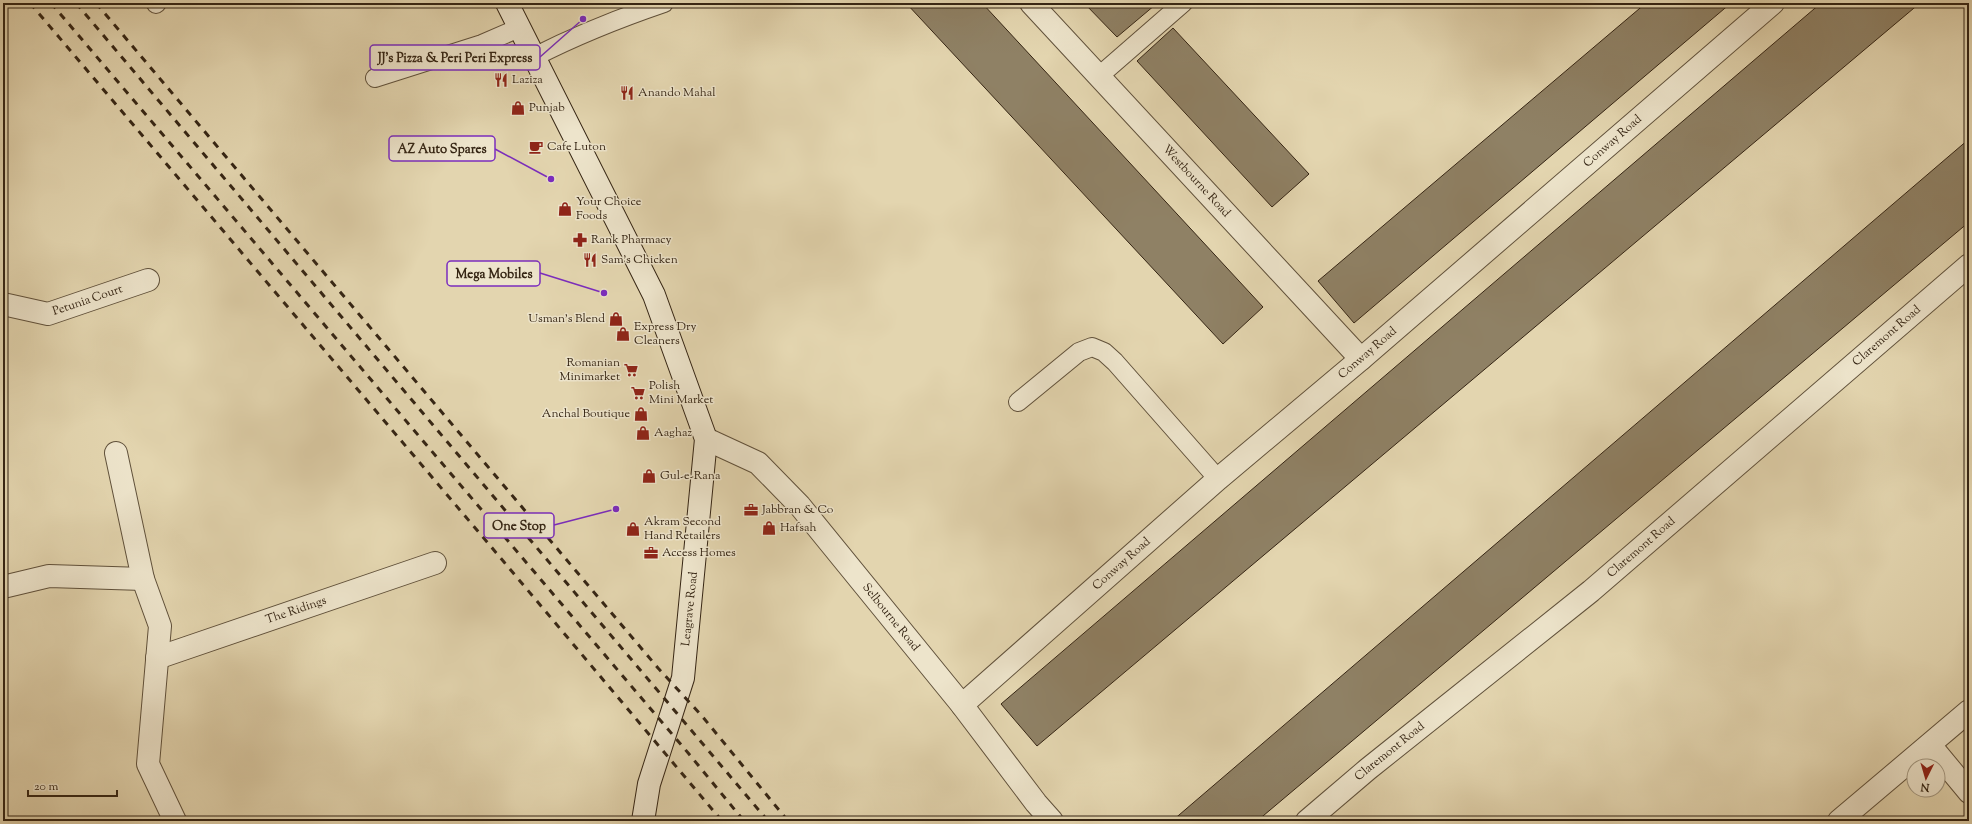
<svg xmlns="http://www.w3.org/2000/svg" width="1972" height="824" font-family="'Sorts Mill Goudy',serif">
	<style>
		.building { fill: #8f8165; stroke: #352514 }
		.lines { fill: none; stroke-linecap: round; stroke-linejoin: round }
		.lane-casing { stroke: #60513b; stroke-width: 20 }
		.street-casing { stroke: #60513b; stroke-width: 24 }
		.secondary-casing { stroke: #352514; stroke-width: 24 }
		.lane { stroke: #ede4cb; stroke-width: 18 }
		.street { stroke: #ede4cb; stroke-width: 22 }
		.secondary { stroke: #ede4cb; stroke-width: 22 }
		.rail { stroke: #352514; stroke-width: 3; stroke-dasharray: 7 7; stroke-linecap: butt }
		.labels { text-anchor: middle; dominant-baseline: central; stroke-width: 3; stroke-linejoin: round; paint-order: stroke }
		.poi-label { font-size: 12px; fill: #352514; stroke: #ede4cb; text-anchor: start }
		.street-label { font-size: 12px; fill: #352514; stroke: #ede4cb }
		.leader { fill: none; stroke: #7b2cbf; stroke-width: 1.5 }
		.callout-dot { fill: #7b2cbf; stroke: #ede4cb; stroke-width: 1.5 }
		.callout { fill: #ede4cb; stroke: #7b2cbf; stroke-width: 1.5 }
		.callout-label { font-size: 13px; text-anchor: middle; font-weight: bold; fill: #352514 }
	</style>
	<rect width="100%" height="100%" fill="#e3d5af"/>
	<filter id="stains"><feTurbulence type="fractalNoise" baseFrequency=".005" numOctaves="4"/><feColorMatrix values="0 0 0 0 .2 0 0 0 0 .09 0 0 0 0 .02 0 0 0 .5 -.17"/></filter>
	<radialGradient id="worn" r=".72"><stop offset=".6" stop-color="#630" stop-opacity="0"/><stop offset="1" stop-color="#630" stop-opacity=".3"/></radialGradient>
	<g class="building">
		<path d="M906,3H982L1263,307L1223,344Z"/>
		<path d="M1084,3H1154L1155,5L1117,37Z"/>
		<path d="M1646,3H1731L1354,323L1318,281Z"/>
		<path d="M1821,3H1920L1037,746L1001,704Z"/>
		<path d="M1173,28L1309,174L1272,207L1137,61Z"/>
		<path d="M1969,139V222L1257,821H1172Z"/>
	</g>
	<g class="lines">
		<defs>
			<g id="lane">
				<path d="M156,4L157,3"/>
				<path d="M534,57C577,35 620,18 664,3"/>
				<path d="M1098,77L1183,3"/>
				<path d="M375,78L482,44L519,28"/>
				<path d="M1018,402L1079,352L1092,347L1104,352L1115,362L1218,479"/>
			</g>
			<g id="street">
				<path id="s1" d="M1031,3L1361,359"/>
				<path id="s2" d="M3,304L48,314L148,280"/>
				<path id="s3" d="M706,439L758,463L800,506L962,705L1036,803L1052,821"/>
				<path d="M116,453L143,579L160,626L148,764L175,821"/>
				<path d="M3,587L49,576L143,579"/>
				<path id="s4" d="M157,658L435,563"/>
				<path id="s5" d="M962,705L1218,479L1361,359L1773,3"/>
				<path d="M1930,745L1969,792"/>
				<path id="s6" d="M1307,821L1368,769L1591,591L1969,265"/>
				<path d="M1839,821L1969,711"/>
			</g>
			<path id="secondary" d="M507,3L654,295L706,439L683,678L649,784L643,821"/>
		</defs>
		<use href="#lane" class="lane-casing"/>
		<use href="#street" class="street-casing"/>
		<use href="#secondary" class="secondary-casing"/>
		<use href="#lane" class="lane"/>
		<use href="#street" class="street"/>
		<use href="#secondary" class="secondary"/>
		<g class="rail">
			<path d="M30,3L504,562L722,821"/>
			<path d="M51,3L689,754L744,821"/>
			<path d="M76,3L768,821"/>
			<path d="M96,3L658,668L702,716L788,821"/>
		</g>
	</g>
	<defs>
		<symbol id="restaurant-bare" viewBox="-9 -9 18 18"><path d="M-5-6h1v4h1v-4h1v4h1v-4h1v5L-1.5 .5V6h-2V.5L-5-1ZM5-6V6H3V1.5H1.5Q1.5-4 5-6Z" fill="#8f2418" stroke="#ede4cb" stroke-width="2.5" paint-order="stroke"/></symbol>
		<symbol id="shop-bare" viewBox="-9 -9 18 18"><path d="M-5-2.5h2.3a2.7 3.5 0 0 1 5.4 0H5L5.5 6h-11ZM-1.5-2.5h3a1.5 2.3 0 0 0-3 0Z" fill="#8f2418" stroke="#ede4cb" stroke-width="2.5" paint-order="stroke"/></symbol>
		<symbol id="cafe-bare" viewBox="-9 -9 18 18"><path d="M-5.5-4.5H6V0H3Q3 3.5 0 3.5H-2.5Q-5.5 3.5-5.5 0ZM3-3.2v2h1.7v-2ZM-6 4.5H4V6H-6Z" fill="#8f2418" stroke="#ede4cb" stroke-width="2.5" paint-order="stroke"/></symbol>
		<symbol id="pharmacy-bare" viewBox="-9 -9 18 18"><path d="M-2-6h4v4h4v4h-4v4h-4v-4h-4v-4h4Z" fill="#8f2418" stroke="#ede4cb" stroke-width="2.5" paint-order="stroke"/></symbol>
		<symbol id="supermarket-bare" viewBox="-9 -9 18 18"><path d="M-6-5.5h2.5l.6 2H6L4.5 2H-2.5L-4.4-4H-6ZM-1.5 3.2a1.3 1.3 0 1 0 .1 0ZM3 3.2a1.3 1.3 0 1 0 .1 0Z" fill="#8f2418" stroke="#ede4cb" stroke-width="2.5" paint-order="stroke"/></symbol>
		<symbol id="office-bare" viewBox="-9 -9 18 18"><path d="M-6-3h4V-5.5h4V-3h4V5H-6ZM-1-4.5V-3h2v-1.5ZM-6 0V1H6V0Z" fill="#8f2418" stroke="#ede4cb" stroke-width="2.5" paint-order="stroke"/></symbol>
	</defs>
	<g fill-rule="evenodd">
		<use href="#restaurant-bare" x="491" y="70" width="20" height="20"/>
		<use href="#restaurant-bare" x="617" y="83" width="20" height="20"/>
		<use href="#shop-bare" x="508" y="98" width="20" height="20"/>
		<use href="#cafe-bare" x="526" y="137" width="20" height="20"/>
		<use href="#shop-bare" x="555" y="199" width="20" height="20"/>
		<use href="#pharmacy-bare" x="570" y="230" width="20" height="20"/>
		<use href="#restaurant-bare" x="580" y="250" width="20" height="20"/>
		<use href="#shop-bare" x="606" y="309" width="20" height="20"/>
		<use href="#shop-bare" x="613" y="324" width="20" height="20"/>
		<use href="#supermarket-bare" x="621" y="360" width="20" height="20"/>
		<use href="#supermarket-bare" x="628" y="383" width="20" height="20"/>
		<use href="#shop-bare" x="631" y="404" width="20" height="20"/>
		<use href="#shop-bare" x="633" y="423" width="20" height="20"/>
		<use href="#shop-bare" x="639" y="466" width="20" height="20"/>
		<use href="#office-bare" x="741" y="500" width="20" height="20"/>
		<use href="#shop-bare" x="759" y="518" width="20" height="20"/>
		<use href="#shop-bare" x="623" y="519" width="20" height="20"/>
		<use href="#office-bare" x="641" y="543" width="20" height="20"/>
	</g>
	<g class="labels">
		<g class="poi-label">
			<text x="512" y="80">Laziza</text>
			<text x="638" y="93">Anando Mahal</text>
			<text x="529" y="108">Punjab</text>
			<text x="547" y="147">Cafe Luton</text>
			<text x="576" y="202">Your Choice<tspan x="576" dy="14">Foods</tspan></text>
			<text x="591" y="240">Rank Pharmacy</text>
			<text x="601" y="260">Sam's Chicken</text>
			<text x="605" y="319" text-anchor="end">Usman's Blend</text>
			<text x="634" y="327">Express Dry<tspan x="634" dy="14">Cleaners</tspan></text>
			<text x="620" y="363" text-anchor="end">Romanian<tspan x="620" dy="14">Minimarket</tspan></text>
			<text x="649" y="386">Polish<tspan x="649" dy="14">Mini Market</tspan></text>
			<text x="630" y="414" text-anchor="end">Anchal Boutique</text>
			<text x="654" y="433">Aaghaz</text>
			<text x="660" y="476">Gul-e-Rana</text>
			<text x="762" y="510">Jabbran &amp; Co</text>
			<text x="644" y="522">Akram Second<tspan x="644" dy="14">Hand Retailers</tspan></text>
			<text x="780" y="528">Hafsah</text>
			<text x="662" y="553">Access Homes</text>
		</g>
		<g class="street-label">
			<text stroke="none"><textPath href="#s5" startOffset="861">Conway Road</textPath></text>
			<text stroke="none"><textPath href="#s1" startOffset="243">Westbourne Road</textPath></text>
			<text stroke="none"><textPath href="#s2" startOffset="88">Petunia Court</textPath></text>
			<text stroke="none"><textPath href="#s6" startOffset="756">Claremont Road</textPath></text>
			<text stroke="none"><textPath href="#s5" startOffset="537">Conway Road</textPath></text>
			<text stroke="none"><textPath href="#s6" startOffset="432">Claremont Road</textPath></text>
			<text stroke="none"><textPath href="#s5" startOffset="213">Conway Road</textPath></text>
			<text transform="translate(690 609) rotate(-84)">Leagrave Road</text>
			<text stroke="none"><textPath href="#s4" startOffset="147">The Ridings</textPath></text>
			<text stroke="none"><textPath href="#s3" startOffset="261">Selbourne Road</textPath></text>
			<text stroke="none"><textPath href="#s6" startOffset="108">Claremont Road</textPath></text>
		</g>
	</g>
	<path class="leader" d="M583 19L540 57M551 179L495 149M604 293L540 273M616 509L554 525"/>
	<g class="callout-dot">
		<circle cx="583" cy="19" r="4"/>
		<circle cx="551" cy="179" r="4"/>
		<circle cx="604" cy="293" r="4"/>
		<circle cx="616" cy="509" r="4"/>
	</g>
	<g class="callout">
		<rect x="370" y="45" width="170" height="25" rx="4"/>
		<rect x="389" y="136" width="106" height="25" rx="4"/>
		<rect x="447" y="261" width="93" height="25" rx="4"/>
		<rect x="484" y="513" width="70" height="25" rx="4"/>
	</g>
	<g class="callout-label">
		<text x="455" y="62">JJ's Pizza &amp; Peri Peri Express</text>
		<text x="442" y="153">AZ Auto Spares</text>
		<text x="494" y="278">Mega Mobiles</text>
		<text x="519" y="530">One Stop</text>
	</g>
	<rect width="1972" height="824" fill="none" stroke="#e3d5af" stroke-width="16"/>
	<rect x="4" y="4" width="1964" height="816" fill="none" stroke="#352514" stroke-width="2"/>
	<rect x="8" y="8" width="1956" height="808" fill="none" stroke="#352514"/>
	<g transform="translate(1926 778) rotate(185)"><circle r="19" fill="#ede4cb" stroke="#a39882"/>
	<path d="M0-3L7 15L0 10L-7 15Z" fill="#8f2418"/>
	<text y="-6" font-size="11" font-weight="bold" text-anchor="middle" fill="#352514">N</text>
	</g>
	<path d="M28 790v6h89v-6" fill="none" stroke="#352514" stroke-width="2"/>
	<text x="34" y="790" font-size="12" fill="#352514" stroke="#ede4cb" stroke-width="3" paint-order="stroke">20 m</text>
	<rect width="100%" height="100%" filter="url(#stains)"/>
	<rect width="100%" height="100%" fill="url(#worn)"/>
</svg>
